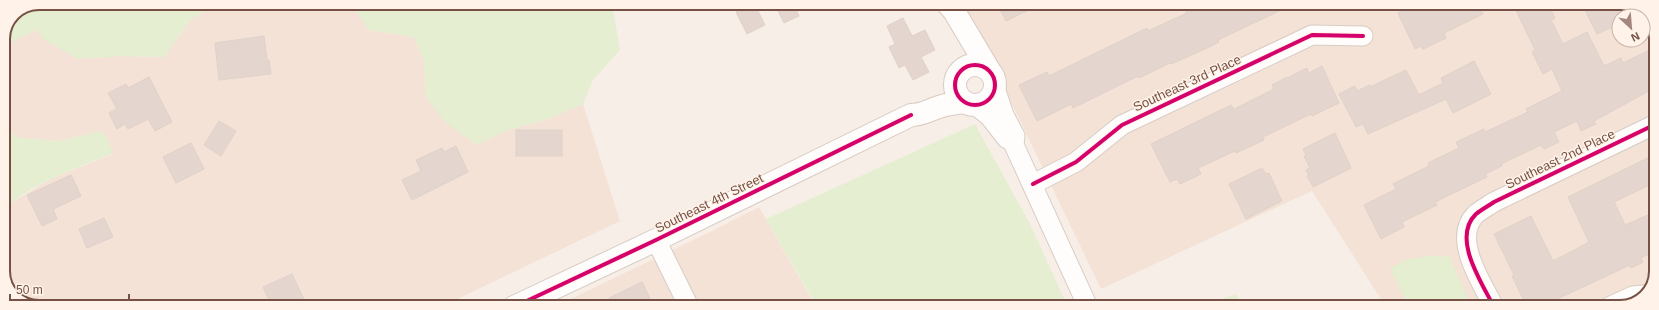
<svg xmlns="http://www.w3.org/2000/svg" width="1659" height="310" font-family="Helvetica,sans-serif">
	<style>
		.residential { fill: #f3e2d5; fill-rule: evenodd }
		.green { fill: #e5eed0 }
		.building { fill: #e4d6ce; stroke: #e0d1c9 }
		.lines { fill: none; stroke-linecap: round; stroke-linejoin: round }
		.street-casing { stroke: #d8ccc5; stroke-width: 21 }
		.secondary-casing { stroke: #d8cac3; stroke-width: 24 }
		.street { stroke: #fefdfb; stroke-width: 19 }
		.secondary { stroke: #fefdfb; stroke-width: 22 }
		.cycleway-casing { stroke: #fff3e9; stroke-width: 6 }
		.cycleway { stroke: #d6006c; stroke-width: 4 }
		.labels { text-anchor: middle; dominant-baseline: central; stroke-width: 3; stroke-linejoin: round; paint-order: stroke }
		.street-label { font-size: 13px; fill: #775145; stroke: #fff3e9 }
		.rim { fill: none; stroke: #775145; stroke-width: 2 }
	</style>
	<rect width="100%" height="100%" fill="#f7efe7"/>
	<g class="residential">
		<path d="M267,3H351L369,30L414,37L424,61L426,97L477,145L505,131L551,118L583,104L620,221L441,307L32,306L13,296L3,275V212L11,203L50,179L113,154L103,131L58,141L19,138L3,127V46L37,29L45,40L123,56L164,57L191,19L218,4Z"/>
		<path d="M960,3L1627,4L1647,15L1656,35L1655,278L1644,298L1620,307H1386L1312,191L1101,289L996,71ZM1619,16H1643V40H1619Z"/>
		<path d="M759,207L816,307H554L714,230Z"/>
	</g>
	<g class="green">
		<path d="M39,3H267L218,4L191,19L164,57L123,56L78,59L45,40L37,30L3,46V39L14,13Z"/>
		<path d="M351,3H612L620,50L593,80L583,104L551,118L505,131L477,145L445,122L426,97L424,61L414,37L369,30Z"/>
		<path d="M975,124L1030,224L1062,294L1069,307H817L766,219Z"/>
		<path d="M3,127L19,138L58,141L103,131L114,153C80,167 26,184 3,212Z"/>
		<path d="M1428,256H1449L1472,307H1409L1390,269L1405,260Z"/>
		<path d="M1236,294L1243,307H1200Z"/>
	</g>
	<g class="building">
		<path d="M754,3L765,25L747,34L736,12Z"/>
		<path d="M783,3H793L799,16L784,23L776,7Z"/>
		<path d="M997,3H1043L1006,21Z"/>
		<path d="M1202,3L1294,4L1218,40L1219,42L1205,49L1171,64L1170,63L1139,78L1138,76L1073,108L1071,104L1037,121L1019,85L1047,72L1049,76L1147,28L1148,31L1187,13L1186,11Z"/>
		<path d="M1417,4H1478L1483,14L1444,33L1446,38L1423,49L1421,46L1415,49L1398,13Z"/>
		<path d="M1513,4H1548L1555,18L1551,20L1563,44L1587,32L1604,66L1621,58L1623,63L1656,47V87L1594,121L1596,124L1581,131L1577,121L1554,132L1559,142L1544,149L1541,145L1501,164L1502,166L1485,174L1487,177L1435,202L1437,205L1402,222L1404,227L1381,239L1364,205L1396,189L1393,184L1429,166L1428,163L1459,148L1456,142L1484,129L1485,132L1528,112L1526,109L1562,91L1552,69L1543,74L1532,52L1535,50Z"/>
		<path d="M1582,4H1627L1633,16H1619V24L1597,34Z"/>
		<path d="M903,18L912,36L925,30L935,50L921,57L929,72L913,80L905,65L899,68L889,47L895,44L887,26Z"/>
		<path d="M264,36L267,60H269L271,74L219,80L215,43Z"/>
		<path d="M1474,61L1491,94L1453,113L1446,99L1368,134L1363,124L1356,127L1339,94L1355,86L1357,91L1370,85V87L1406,70L1419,95L1443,83L1441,78Z"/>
		<path d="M1322,66L1339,103L1312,116L1311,114L1263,137L1264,140L1236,153L1235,151L1198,168L1201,174L1180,184L1177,179L1170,182L1151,144L1231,105L1234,109L1274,89L1272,85L1287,77V78L1307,68L1309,73Z"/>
		<path d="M149,77L172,122L155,131L148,119L128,129L125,124L117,129L109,113L117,109L108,93L126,84L128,88Z"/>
		<path d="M219,121L236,131L221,156L204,145Z"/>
		<rect x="516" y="130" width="46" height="26"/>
		<path d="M1335,133L1351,168L1313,187L1307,176L1309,175L1306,170L1310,168L1304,156L1306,155L1303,149Z"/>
		<path d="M191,143L204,169L176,183L163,157Z"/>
		<path d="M456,146L468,172L412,200L402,180L421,171L416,160L442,148L444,152Z"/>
		<path d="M1656,154V182L1614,202L1625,225L1655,212V251L1641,258L1643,262L1631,268L1630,265L1540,307H1527L1512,276L1514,275L1494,234L1531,216L1553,261L1578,248L1589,242L1568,197Z"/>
		<path d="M1262,168L1266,174L1269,173L1282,201L1246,219L1229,184Z"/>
		<path d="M71,175L81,196L53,209L57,219L42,226L27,195Z"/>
		<path d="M104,218L113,237L87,248L79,229Z"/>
		<path d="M292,274L307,306H272L263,287Z"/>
		<path d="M642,282L654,307H614L609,298Z"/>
	</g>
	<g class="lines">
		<defs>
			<g id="street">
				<path d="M995,88L1004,115L1015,136L1014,145L1088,307"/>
				<path d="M975,105L989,116L1007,139"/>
				<path d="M1033,184L1076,162L1122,125L1312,35L1363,36"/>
				<path d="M656,240L689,307"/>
				<path d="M1494,307C1482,283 1451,238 1476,214C1481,210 1488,206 1494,202L1656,124"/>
				<path d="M1609,307L1633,296L1645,295"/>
			</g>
			<g id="secondary">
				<path d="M947,3L954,11L989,70"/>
				<circle cx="975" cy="85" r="20"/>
				<path d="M514,307L656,240L911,115C922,115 929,110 939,107C947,104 955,103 964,102"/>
			</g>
		</defs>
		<use href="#street" class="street-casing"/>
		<use href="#secondary" class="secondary-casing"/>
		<use href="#street" class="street"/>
		<use href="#secondary" class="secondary"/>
		<defs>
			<g id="cycleway">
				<circle cx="975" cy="85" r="20"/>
				<path d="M1033,184L1076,162L1122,125L1312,35L1363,36"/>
				<path d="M514,307L656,240L911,115"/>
				<path d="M1494,307C1482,283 1451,238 1476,214C1481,210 1488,206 1494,202L1656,124"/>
			</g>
		</defs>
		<use href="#cycleway" class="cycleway-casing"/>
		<use href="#cycleway" class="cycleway"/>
	</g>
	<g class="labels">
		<g class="street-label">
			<text transform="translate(1187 83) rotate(-25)">Southeast 3rd Place</text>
			<text transform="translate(1560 159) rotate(-26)">Southeast 2nd Place</text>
			<text transform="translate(709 203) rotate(-26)">Southeast 4th Street</text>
		</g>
	</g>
	<path d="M0 0H1659V310H0ZM39 10H1620A29 29 0 0 1 1649 39V271A29 29 0 0 1 1620 300H39A29 29 0 0 1 10 271V39A29 29 0 0 1 39 10Z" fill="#fff3e9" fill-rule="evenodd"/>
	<path class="rim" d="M39 10H1620A29 29 0 0 1 1649 39V271A29 29 0 0 1 1620 300H39A29 29 0 0 1 10 271V39A29 29 0 0 1 39 10Z"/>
	<g transform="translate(1631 28) rotate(154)"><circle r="19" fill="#fff3e9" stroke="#c9b2a7"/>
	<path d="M0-3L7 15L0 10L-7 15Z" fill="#a4887e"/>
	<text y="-6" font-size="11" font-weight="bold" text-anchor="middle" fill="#775145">N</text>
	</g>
	<path d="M10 294v6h119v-6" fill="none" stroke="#775145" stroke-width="2"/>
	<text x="16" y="294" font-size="12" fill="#775145" stroke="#fff3e9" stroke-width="3" paint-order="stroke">50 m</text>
</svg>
